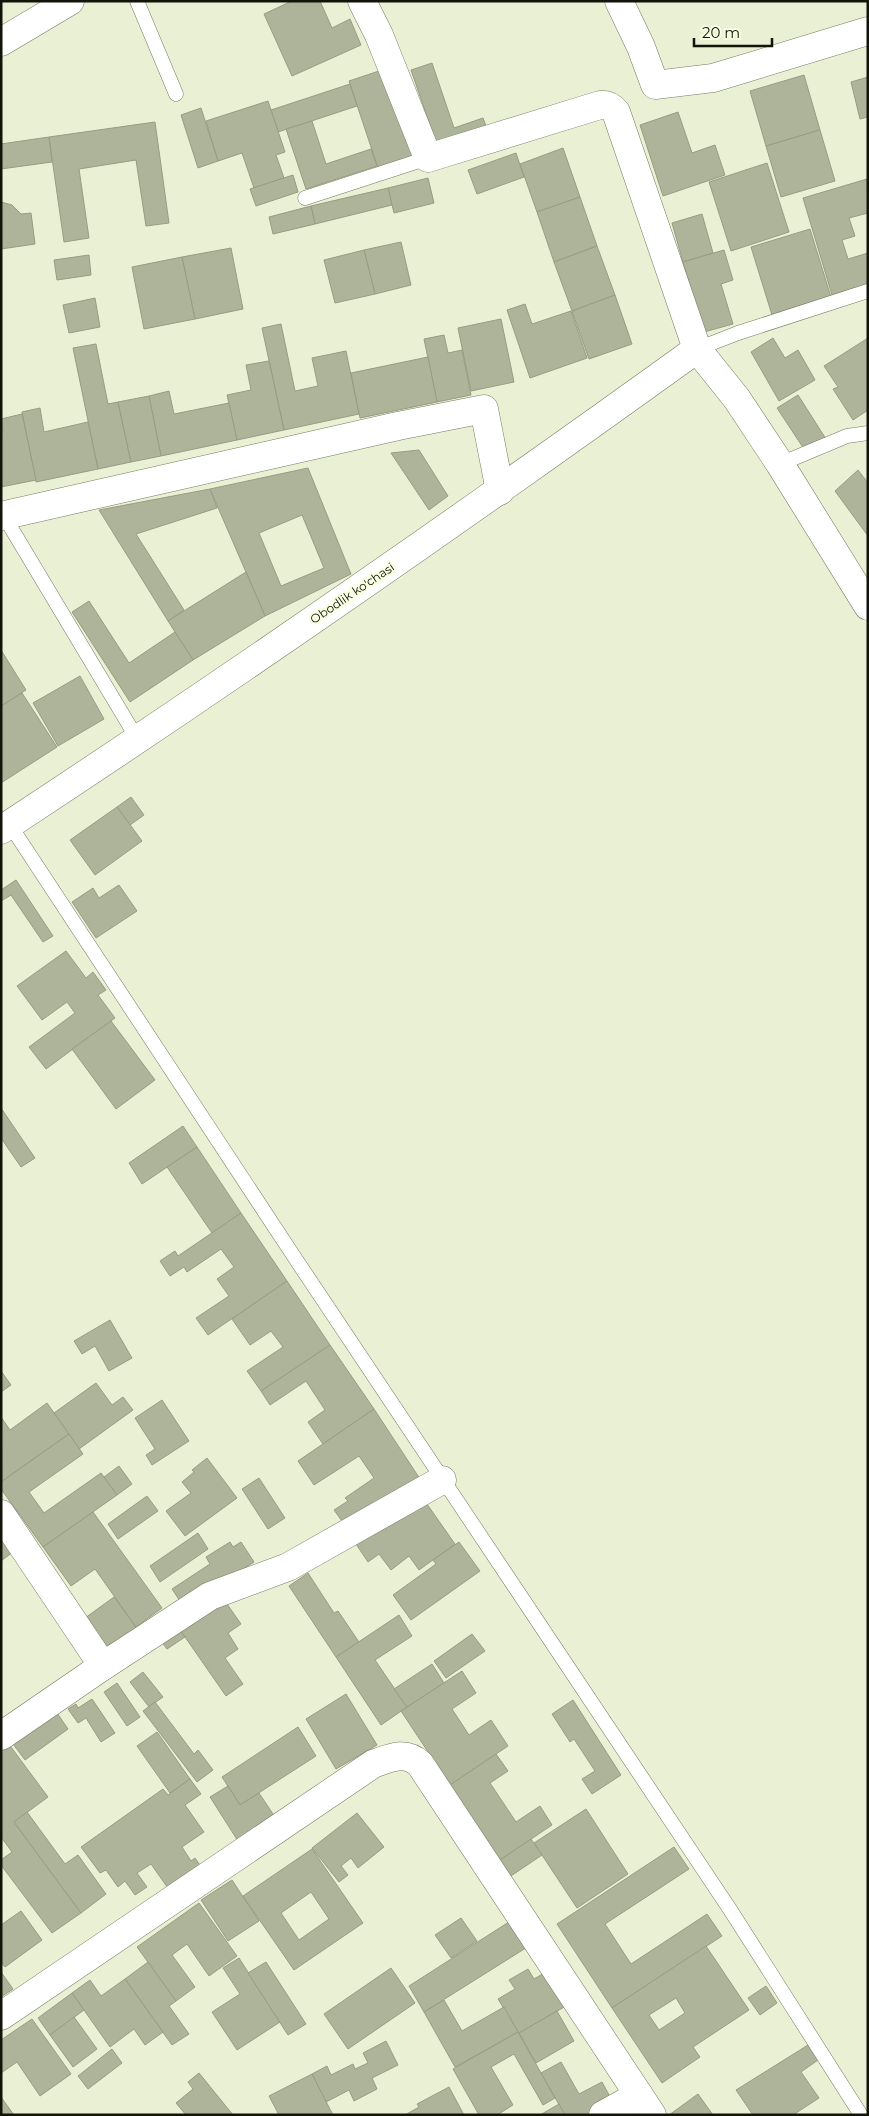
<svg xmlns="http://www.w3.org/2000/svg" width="869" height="2116" font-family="Montserrat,sans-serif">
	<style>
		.building { fill: #aeb499; stroke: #979c82; fill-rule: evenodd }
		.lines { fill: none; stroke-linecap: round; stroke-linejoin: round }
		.lane-casing { stroke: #757b61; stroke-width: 15 }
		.street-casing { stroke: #757b61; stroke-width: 29 }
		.lane { stroke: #fff; stroke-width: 14 }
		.street { stroke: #fff; stroke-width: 28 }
		.labels { text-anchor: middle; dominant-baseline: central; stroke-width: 5; stroke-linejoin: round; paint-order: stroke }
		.street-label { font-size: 12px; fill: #12140a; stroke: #f8fee1 }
	</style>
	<rect width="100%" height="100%" fill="#eaf0d4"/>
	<g class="building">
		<path d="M292,1H320L332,28L350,19L361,45L292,76L264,14Z"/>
		<path d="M432,63L454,128L483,118L489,134L439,151L411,70Z"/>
		<path d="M385,69L414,156L378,168L349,81Z"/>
		<path d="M804,75L820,130L766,146L750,91Z"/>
		<path d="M868,77V117L860,119L851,82Z"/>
		<path d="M350,84L357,106L278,132L271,110Z"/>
		<path d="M268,101L285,152L276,155L284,178L254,188L242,153L218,161L206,121Z"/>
		<path d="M201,108L218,161L198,168L181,115Z"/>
		<path d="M678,112L692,153L715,145L725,175L663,196L640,125Z"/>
		<path d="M312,121L326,164L371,149L377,166L306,189L286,129Z"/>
		<path d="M155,122L169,223L146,226L136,160L79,169L89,238L64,242L49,137Z"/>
		<path d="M820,130L835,181L781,197L766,146Z"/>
		<path d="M49,137L52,162L1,169V144Z"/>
		<path d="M563,148L580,197L537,212L520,164Z"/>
		<path d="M516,153L524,177L477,194L468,170Z"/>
		<path d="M767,163L789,232L731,251L709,182Z"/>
		<path d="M293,175L298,192L256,206L250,189Z"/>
		<path d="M428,178L434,203L394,213L388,188Z"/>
		<path d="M867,179L868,213L849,218L855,236L842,240L848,259L868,253V284L832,295L803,198Z"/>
		<path d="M388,188L392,205L315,224L311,206Z"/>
		<path d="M580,197L597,246L554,262L537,212Z"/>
		<path d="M1,202L12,205L21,214L31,213L35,244L1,249Z"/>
		<path d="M311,206L315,224L273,234L269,217Z"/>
		<path d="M702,214L713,253L683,262L672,223Z"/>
		<path d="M810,229L831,297L772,315L751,247Z"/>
		<path d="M401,242L411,285L375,294L364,250Z"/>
		<path d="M597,246L615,295L572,311L554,262Z"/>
		<path d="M231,248L243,309L195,319L182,257Z"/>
		<path d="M364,250L375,294L335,303L324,260Z"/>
		<path d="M724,250L733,280L721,284L733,324L704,332L683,262Z"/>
		<path d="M89,255L91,275L57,280L54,260Z"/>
		<path d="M182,257L195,319L144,329L132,267Z"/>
		<path d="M615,295L632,344L589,359L572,311Z"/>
		<path d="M95,298L100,327L69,333L63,305Z"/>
		<path d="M525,304L532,324L571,311L587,358L530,378L507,310Z"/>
		<path d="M501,319L514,382L471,391L458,328Z"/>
		<path d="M281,324L295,391L318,386L312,358L346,351L359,414L284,430L262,328Z"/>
		<path d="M444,335L448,353L462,350L471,395L437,402L424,339Z"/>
		<path d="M773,338L785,358L798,350L815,380L779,401L751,352Z"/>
		<path d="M868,338V410L853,420L833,389L838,387L824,366Z"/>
		<path d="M96,344L108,404L118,402L131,462L98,469L73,348Z"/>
		<path d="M428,357L437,402L360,418L351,373Z"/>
		<path d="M269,361L284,430L237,440L227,395L251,390L246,365Z"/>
		<path d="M169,391L174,414L229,403L237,440L161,456L149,396Z"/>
		<path d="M798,395L826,439L806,452L777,408Z"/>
		<path d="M149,396L161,456L131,462L118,402Z"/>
		<path d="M40,408L44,432L88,422L98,469L36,482L22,412Z"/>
		<path d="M22,414L36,480L1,487V433L3,432L1,419Z"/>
		<path d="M419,450L448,496L429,510L391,453Z"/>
		<path d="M308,468L351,574L265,616L210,489ZM302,515L324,568L281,586L259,533Z"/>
		<path d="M858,470L868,483V536L835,491Z"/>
		<path d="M210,489L217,508L136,534L184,610L168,621L99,510Z"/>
		<path d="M246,572L265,616L193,660L168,621Z"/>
		<path d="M89,601L129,663L175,632L193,660L130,702L72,612Z"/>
		<path d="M1,650L26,690L1,706Z"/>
		<path d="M80,676L104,719L58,746L33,703Z"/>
		<path d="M22,693L57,747L1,783V706Z"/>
		<path d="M131,797L144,815L130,825L117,807Z"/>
		<path d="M117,807L142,841L95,875L70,840Z"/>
		<path d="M16,880L53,936L43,942L11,895L1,901V890Z"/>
		<path d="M119,885L137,911L96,938L72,902L93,888L99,898Z"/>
		<path d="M66,951L86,978L93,972L106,990L98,995L115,1018L46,1069L29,1047L75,1013L67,1002L42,1020L17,986Z"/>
		<path d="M111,1021L155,1080L116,1109L72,1049Z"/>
		<path d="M1,1108L35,1158L21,1167L1,1138Z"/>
		<path d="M183,1126L197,1147L142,1184L129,1163Z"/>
		<path d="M197,1147L241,1213L212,1233L167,1167Z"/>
		<path d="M241,1213L287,1281L208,1335L196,1318L229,1296L217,1279L234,1267L221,1249L187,1272L184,1267L170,1276L160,1261L175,1251L178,1256Z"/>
		<path d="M287,1281L330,1345L261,1391L247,1371L283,1347L271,1331L250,1345L232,1319Z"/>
		<path d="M110,1320L132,1358L109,1371L95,1346L82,1354L74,1341Z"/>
		<path d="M330,1345L374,1409L323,1444L308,1422L325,1410L306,1381L270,1405L261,1391Z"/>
		<path d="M1,1371L11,1385L1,1392Z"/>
		<path d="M96,1383L112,1405L123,1397L133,1410L79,1449L54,1413Z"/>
		<path d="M162,1400L189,1441L152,1465L146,1455L155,1449L135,1418Z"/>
		<path d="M47,1403L69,1434L2,1481L1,1417L10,1430Z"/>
		<path d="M374,1409L420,1479L347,1528L334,1510L348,1501L345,1498L374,1478L359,1456L314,1485L298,1461Z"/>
		<path d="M69,1434L83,1454L29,1492L44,1513L101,1473L117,1495L43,1547L1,1489V1482Z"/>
		<path d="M207,1458L237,1498L185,1536L166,1511L191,1493L182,1482L194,1472L192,1470Z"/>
		<path d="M119,1466L132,1484L117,1495L104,1477Z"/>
		<path d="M259,1478L285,1518L268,1529L242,1489Z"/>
		<path d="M147,1496L158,1511L118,1539L108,1524Z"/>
		<path d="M422,1497L455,1544L419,1570L409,1556L391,1570L379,1554L368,1562L356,1544Z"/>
		<path d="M93,1512L162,1608L136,1627L95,1569L71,1586L43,1547Z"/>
		<path d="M198,1533L208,1549L160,1582L150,1566Z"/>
		<path d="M1,1537L13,1552L1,1561Z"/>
		<path d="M230,1542L233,1547L241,1542L254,1562L184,1607L172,1589L210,1564L206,1557Z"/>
		<path d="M459,1542L480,1571L411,1620L393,1595L436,1564L433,1560Z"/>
		<path d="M308,1573L334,1613L338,1611L359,1642L336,1657L289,1586Z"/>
		<path d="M220,1594L241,1624L228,1633L238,1649L225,1658L243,1684L226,1696L176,1624Z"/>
		<path d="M114,1597L138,1630L108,1652L85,1618Z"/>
		<path d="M399,1615L412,1636L375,1660L407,1707L381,1725L336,1657Z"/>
		<path d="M176,1624L185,1637L167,1649L158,1637Z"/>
		<path d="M472,1634L485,1651L446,1678L434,1661Z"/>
		<path d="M432,1664L444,1683L407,1707L394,1689Z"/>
		<path d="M462,1671L476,1693L452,1709L469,1735L491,1720L508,1746L450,1785L401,1711Z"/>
		<path d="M143,1672L163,1697L149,1707L130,1682Z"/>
		<path d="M117,1683L140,1717L127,1726L104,1692Z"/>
		<path d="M346,1694L377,1745L336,1769L306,1719Z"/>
		<path d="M92,1699L115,1733L101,1742L86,1718L78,1723L68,1709L76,1704L78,1708Z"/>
		<path d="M573,1700L621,1775L592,1794L582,1779L595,1771L574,1739L570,1742L552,1714Z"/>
		<path d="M155,1702L194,1754L198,1750L213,1770L197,1782L143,1711Z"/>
		<path d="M57,1713L68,1729L25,1760L13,1744Z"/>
		<path d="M298,1727L316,1756L240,1805L222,1777Z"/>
		<path d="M157,1732L190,1779L170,1793L137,1746Z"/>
		<path d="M8,1743L48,1797L14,1822L81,1913L52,1933L1,1865V1860L12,1852L1,1837V1748Z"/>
		<path d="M496,1754L508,1771L490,1783L516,1822L540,1806L552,1825L497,1862L447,1787Z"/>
		<path d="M190,1779L201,1794L185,1805L204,1832L182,1847L191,1861L195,1858L202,1868L170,1891L151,1864L137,1873L147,1887L135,1895L125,1881L118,1887L106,1870L100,1873L81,1847L163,1789L168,1795Z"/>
		<path d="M228,1786L240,1805L259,1793L275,1817L238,1841L210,1797Z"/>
		<path d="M586,1809L628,1874L577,1908L534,1843Z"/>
		<path d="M27,1812L65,1864L78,1855L106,1894L81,1913L14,1822Z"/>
		<path d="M357,1813L384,1847L358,1868L351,1858L341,1866L348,1875L339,1882L312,1848Z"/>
		<path d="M531,1839L542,1855L508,1878L497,1862Z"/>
		<path d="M674,1847L689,1869L605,1924L631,1964L707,1914L722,1936L612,2008L557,1924Z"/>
		<path d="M312,1849L363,1923L294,1970L243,1896ZM311,1892L329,1919L299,1940L281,1913Z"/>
		<path d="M232,1880L259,1921L228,1941L201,1900Z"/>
		<path d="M199,1903L237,1956L209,1976L187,1944L172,1955L195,1987L176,2001L137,1947Z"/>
		<path d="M21,1911L42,1940L5,1967L1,1962V1925Z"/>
		<path d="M461,1918L477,1941L451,1958L435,1935Z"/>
		<path d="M512,1920L529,1946L424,2012L409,1986Z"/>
		<path d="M706,1946L749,2010L693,2047L700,2057L662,2083L612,2008ZM676,1998L685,2013L659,2030L649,2015Z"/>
		<path d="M239,1958L280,2022L237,2050L212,2012L240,1994L223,1968Z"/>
		<path d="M148,1962L176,2001L169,2006L189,2034L172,2045L125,1979Z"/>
		<path d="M266,1962L306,2024L288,2035L248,1973Z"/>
		<path d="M391,1968L415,2003L348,2049L324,2014Z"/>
		<path d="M528,1969L534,1979L546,1972L566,2006L519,2033L498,1999L515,1989L509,1980Z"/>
		<path d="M1,1972L13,1989L1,1997Z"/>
		<path d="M125,1979L163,2032L145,2045L134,2029L110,2047L72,1993L90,1980L101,1996Z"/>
		<path d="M766,1986L777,2003L760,2015L748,1998Z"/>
		<path d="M72,1993L84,2010L50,2035L38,2018Z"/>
		<path d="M444,2000L462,2031L504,2007L518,2032L455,2067L424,2012Z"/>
		<path d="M557,2011L574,2041L536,2063L519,2033Z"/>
		<path d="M74,2017L97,2049L73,2067L50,2035Z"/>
		<path d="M32,2019L71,2074L40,2096L17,2062L1,2073V2040Z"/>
		<path d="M518,2032L555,2098L543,2105L514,2054L491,2067L513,2105L497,2115H479L453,2069Z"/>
		<path d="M386,2041L398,2065L372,2078L377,2089L354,2101L349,2090L326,2102L312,2074L327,2066L331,2075L353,2064L355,2069L368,2063L363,2053Z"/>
		<path d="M808,2045L818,2060L801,2072L819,2098L793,2115H753L736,2090Z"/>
		<path d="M112,2049L122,2063L88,2089L78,2076Z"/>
		<path d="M561,2062L579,2094L602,2082L614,2104L595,2115H565L541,2073Z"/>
		<path d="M199,2073L233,2115H186L176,2103L193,2089L188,2082Z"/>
		<path d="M312,2074L333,2115H279L269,2096Z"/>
		<path d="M449,2087L464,2115H405L419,2107L417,2104Z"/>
		<path d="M698,2094L713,2115H669Z"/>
		<path d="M1,2097L14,2115H1Z"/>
		<path d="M559,2104L565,2115H540Z"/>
	</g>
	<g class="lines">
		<defs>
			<g id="lane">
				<path d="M137,1L176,94"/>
				<path d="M305,198L428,158"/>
				<path d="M697,349L738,333L868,291"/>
				<path d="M780,464L847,436L868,433"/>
				<path d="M4,516L138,740"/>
				<path d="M10,825L293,1255L731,1911L861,2115"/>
			</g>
			<g id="street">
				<path d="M362,1L379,35L428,158L600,105C607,104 611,106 616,112L697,349L737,399L780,464L868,606"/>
				<path d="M619,1L641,47L655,85L713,78L868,31"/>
				<path d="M1,42L70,1"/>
				<path d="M1,516L398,426L484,409L500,491"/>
				<path d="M1,830C237,675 468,514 697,349"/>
				<path d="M1,1514L103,1666"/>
				<path d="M1,1736L103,1666L210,1596L288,1567L442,1480"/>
				<path d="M1,2016L373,1764C390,1758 405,1750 420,1764L652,2115"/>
				<path d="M603,2115L639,2095"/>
			</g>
		</defs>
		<use href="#lane" class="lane-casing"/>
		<use href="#street" class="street-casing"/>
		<use href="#lane" class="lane"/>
		<use href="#street" class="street"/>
	</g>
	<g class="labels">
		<g class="street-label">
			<text transform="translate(352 593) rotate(-34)">Obodlik ko'chasi</text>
		</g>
	</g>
	<rect width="869" height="2116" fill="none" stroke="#12140a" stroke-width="5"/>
	<path d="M694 38v8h78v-8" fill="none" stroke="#12140a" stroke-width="2.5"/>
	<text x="702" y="38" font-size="15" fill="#12140a" stroke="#f8fee1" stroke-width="4" paint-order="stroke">20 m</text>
</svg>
